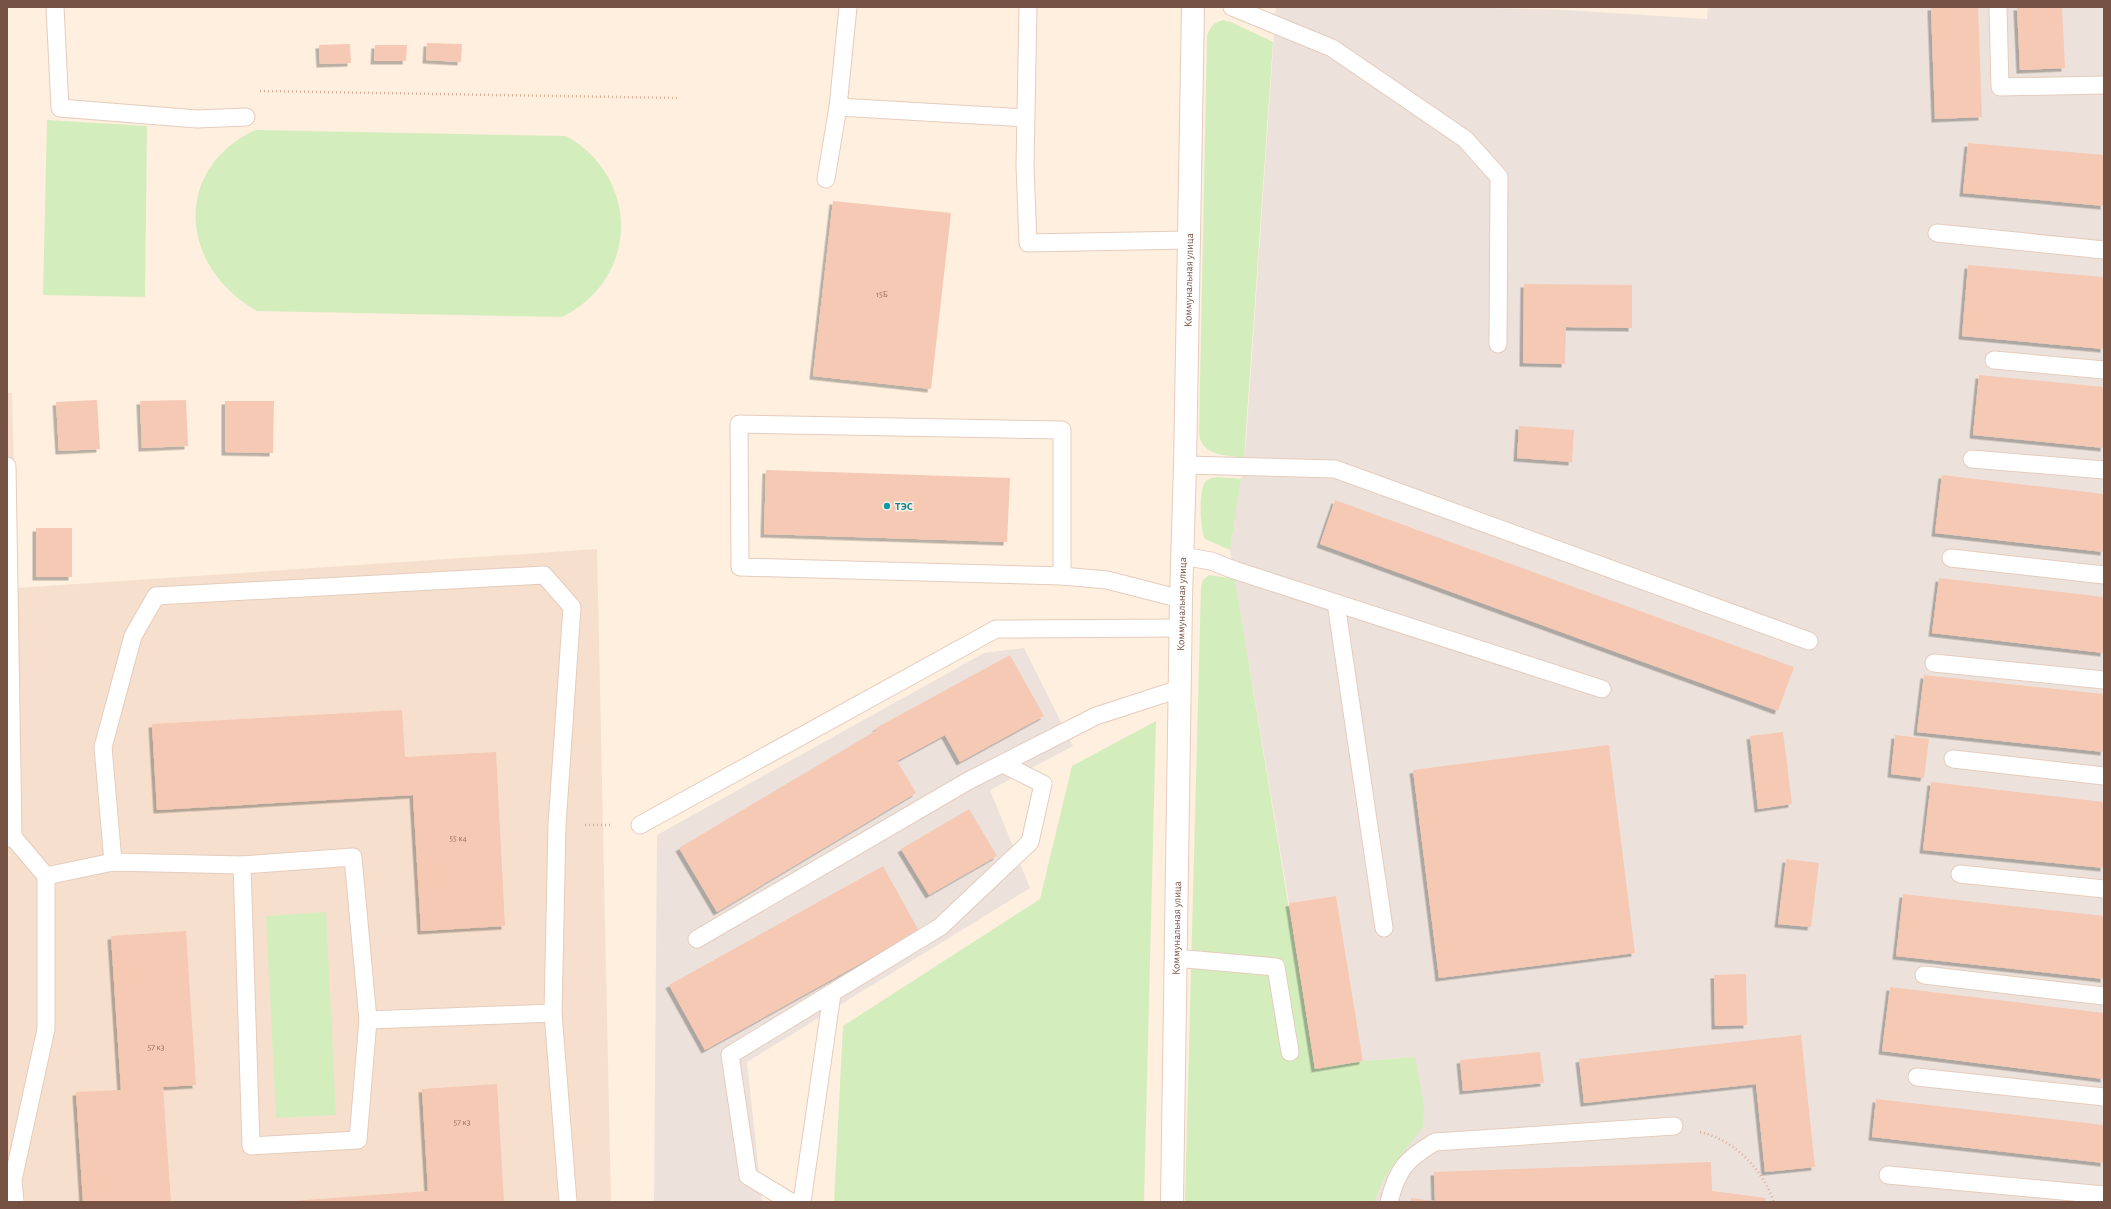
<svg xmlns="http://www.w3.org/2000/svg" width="2111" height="1209" font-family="'Alegreya Sans',sans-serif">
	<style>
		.residential { fill: #f6e0cd }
		.industrial { fill: #ece2db }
		.green { fill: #d4edbd }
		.building { fill: #f6c9b4; filter: url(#shadow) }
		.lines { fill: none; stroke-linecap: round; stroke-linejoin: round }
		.service-casing { stroke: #e5ccbd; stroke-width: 19 }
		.minor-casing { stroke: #e5ccbd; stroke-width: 24 }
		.path { stroke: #dbac98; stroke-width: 2.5; stroke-dasharray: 1 3; stroke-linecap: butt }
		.service { stroke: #fff; stroke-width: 17 }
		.minor { stroke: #fff; stroke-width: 22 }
		.culture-dot { fill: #0f9aa8; stroke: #fff4e7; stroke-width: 1.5 }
		.labels { text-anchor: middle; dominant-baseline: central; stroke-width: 3; stroke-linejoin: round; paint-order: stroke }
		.number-label { font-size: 9px; fill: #967061 }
		.street-label { font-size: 11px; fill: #765245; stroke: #fff4e7 }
		.culture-label { font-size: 11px; font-weight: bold; fill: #0d838f; stroke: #fff4e7; text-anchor: start }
	</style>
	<defs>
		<filter id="shadow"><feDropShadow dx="-3.5" dy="3.5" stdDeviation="0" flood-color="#0004"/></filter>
	</defs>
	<rect width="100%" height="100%" fill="#feefdf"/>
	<path class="residential" d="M7,393H12L17,588L597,549L611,1202H7Z"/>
	<g class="industrial">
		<path d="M1276,7H1461L1565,10L1707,19L1708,7H2104V1202H1374L1387,1173L1398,1157L1415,1057L1363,1061L1336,896L1289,903L1230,550L1246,442Z"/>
		<path d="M1024,648L1073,746L990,790L1030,888L747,1062L762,1202H654L657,835L984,653Z"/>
	</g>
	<g class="green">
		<path d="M1223,20L1231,22L1273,42L1244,458C1225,455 1202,456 1199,434L1207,36C1210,27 1213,23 1223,20Z"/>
		<path d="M47,120L147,126L145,297L43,295Z"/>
		<path d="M255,130L566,136C641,178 639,279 562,317L257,311C180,268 171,170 255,130Z"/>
		<path d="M1218,477L1241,479L1230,550L1205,539C1200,531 1199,493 1204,484C1207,478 1212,478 1218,477Z"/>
		<path d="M1209,575L1235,579L1315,1068L1363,1061L1415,1057L1424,1105L1423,1127L1387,1173L1374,1202H1185L1201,587L1203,580Z"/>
		<path d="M1156,721L1144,1202H834L843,1026L1040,899L1072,766Z"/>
		<path d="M326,912L336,1115L276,1118L266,916Z"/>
	</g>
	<g class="building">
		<path d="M1931,7H1978L1982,117L1935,119Z"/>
		<path d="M2017,7H2062L2065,68L2020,70Z"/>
		<path d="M427,43L462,44L461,62L426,60Z"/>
		<path d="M350,44L351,63L320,64L319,45Z"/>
		<path d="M375,45H407L406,61H374Z"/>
		<path d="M1968,143L2104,155V206L1963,193Z"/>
		<path d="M833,201L951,213L931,389L813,376Z"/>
		<path d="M1968,265L2104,277V349L1962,336Z"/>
		<path d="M1524,284L1632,285V328L1566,327L1565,364L1523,363Z"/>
		<path d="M1979,375L2104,387V448L1973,435Z"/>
		<path d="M97,400L100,449L59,451L56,402Z"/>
		<path d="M186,400L188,446L142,448L140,401Z"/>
		<path d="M225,401H274L273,453L225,452Z"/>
		<path d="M1519,426L1574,430L1572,462L1517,458Z"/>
		<path d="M766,470L1010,478L1007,542L764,534Z"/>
		<path d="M1942,475L2104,494V552L1935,533Z"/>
		<path d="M1335,500L1794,667L1778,711L1320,544Z"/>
		<rect x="36" y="528" width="36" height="49"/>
		<path d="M1939,578L2104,597V653L1932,633Z"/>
		<path d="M1010,655L1044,716L960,762L945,735L897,761L916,793L717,912L679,848L877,730L876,728Z"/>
		<path d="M1924,675L2104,694V752L1917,732Z"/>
		<path d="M402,710L405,757L496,752L505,926L421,931L413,795L157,810L152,724Z"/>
		<path d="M1783,732L1792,804L1758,809L1750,736Z"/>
		<path d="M1895,735L1929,739L1924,778L1891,774Z"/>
		<path d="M1609,745L1635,953L1439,978L1413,770Z"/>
		<path d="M1931,782L2104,802V868L1923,850Z"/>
		<path d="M969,809L997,856L929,895L901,849Z"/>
		<path d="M1786,859L1819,863L1811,927L1778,924Z"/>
		<path d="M883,866L919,931L705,1050L669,985Z"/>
		<path d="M1903,894L2104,916V979L1896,956Z"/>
		<path d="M1336,896L1363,1061L1315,1069L1289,903Z"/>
		<path d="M186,931L196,1085L163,1087L171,1202H83L76,1092L121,1090L111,936Z"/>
		<path d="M1746,974L1747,1025L1715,1026L1714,975Z"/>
		<path d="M1890,987L2104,1013V1079L1882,1051Z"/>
		<path d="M1801,1035L1815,1167L1765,1172L1756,1084L1584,1103L1579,1059Z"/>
		<path d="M1540,1052L1544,1083L1463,1091L1460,1060Z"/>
		<path d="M497,1084L504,1202H278L428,1191L422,1089Z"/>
		<path d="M1876,1099L2104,1125V1163L1872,1137Z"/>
		<path d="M1711,1162L1712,1191L1766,1198L1765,1202H1411V1198L1435,1201L1434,1172Z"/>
	</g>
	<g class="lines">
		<defs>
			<g id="service">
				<path d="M55,7L60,108L197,119L246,117"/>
				<path d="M1028,7L1025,166L1028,243L1188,240"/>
				<path d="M1232,7L1332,48L1465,139L1499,177L1498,344"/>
				<path d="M1998,7L2000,87L2104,85"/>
				<path d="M838,107L848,7"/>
				<path d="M826,179L838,107L1026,118"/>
				<path d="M1937,233L2104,250"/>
				<path d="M1994,360L2104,370"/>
				<path d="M739,424L1062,430V576L740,567Z"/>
				<path d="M1972,459L2104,470"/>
				<path d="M1185,465L1335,469L1809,641"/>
				<path d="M7,466L13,837"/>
				<path d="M1182,556L1211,561L1234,570L1602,689"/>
				<path d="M1951,558L2104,575"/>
				<path d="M1062,576L1107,580L1181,599"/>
				<path d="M1336,603L1384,928"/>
				<path d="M1934,663L2104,680"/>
				<path d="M1953,759L2104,776"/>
				<path d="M640,825L996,629L1180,628"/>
				<path d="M7,838L13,837L46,876L113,862L242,865L353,857L368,1020L553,1013"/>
				<path d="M113,862L103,747L133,636L156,596L544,575L572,607L557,825L553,1013L568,1202"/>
				<path d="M242,865L251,1146L358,1140L368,1020"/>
				<path d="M1960,874L2104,889"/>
				<path d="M697,939L968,781L1096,716L1179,689"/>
				<path d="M1175,958L1276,967L1290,1052"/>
				<path d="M1924,975L2104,996"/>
				<path d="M1917,1077L2104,1097"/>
				<path d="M1888,1175L2104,1195"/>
				<path d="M15,1202L13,1180L46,1029V876"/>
				<path d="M791,1202L748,1176L730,1055L940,927L1030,842L1043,784L1003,764"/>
				<path d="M802,1202L832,994"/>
				<path d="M1389,1202C1397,1170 1406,1159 1435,1142L1674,1126"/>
			</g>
			<g id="minor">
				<path id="s1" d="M1172,1202L1181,599L1185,465L1193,7"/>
			</g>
		</defs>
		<use href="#service" class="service-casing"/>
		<use href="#minor" class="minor-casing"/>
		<g class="path">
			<path d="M260,91L677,98"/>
			<path d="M585,825H612"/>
			<path d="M1700,1132C1735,1140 1762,1169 1774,1202"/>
		</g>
		<use href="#service" class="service"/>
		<use href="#minor" class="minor"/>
	</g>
	<circle class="culture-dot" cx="887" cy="506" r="4"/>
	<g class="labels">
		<g class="number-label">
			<text x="882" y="294">15Б</text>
			<text x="458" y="838">55 к4</text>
			<text x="156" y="1047">57 к3</text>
			<text x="462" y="1122">57 к3</text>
		</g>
		<g class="street-label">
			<text stroke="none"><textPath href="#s1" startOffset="922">Коммунальная улица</textPath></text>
			<text stroke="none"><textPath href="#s1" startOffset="598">Коммунальная улица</textPath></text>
			<text stroke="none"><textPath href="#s1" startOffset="274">Коммунальная улица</textPath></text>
		</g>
		<g class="culture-label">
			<text x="895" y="506">ТЭС</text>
		</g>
	</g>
	<rect width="2111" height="1209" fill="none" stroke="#765245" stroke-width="16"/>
</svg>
